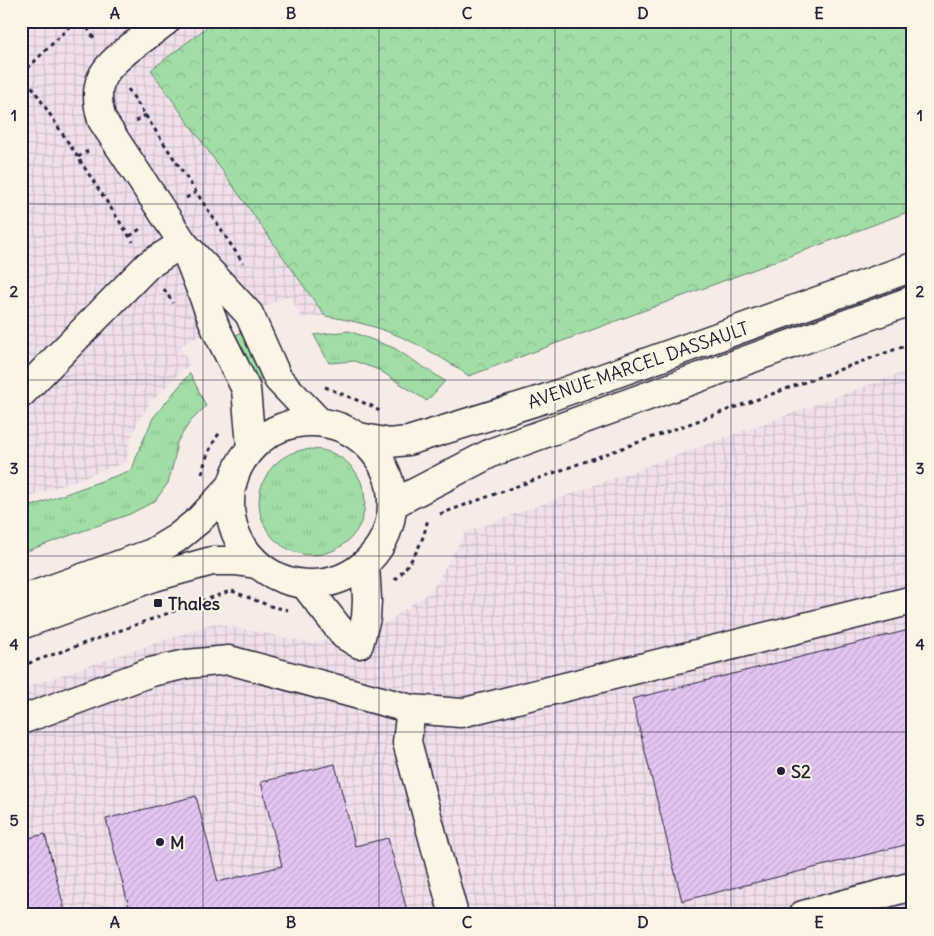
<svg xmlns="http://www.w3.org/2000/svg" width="934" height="936" font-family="Delius,sans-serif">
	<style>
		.industrial { fill: url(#industrial-grid) }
		.grass { fill: url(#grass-tufts); stroke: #628070 }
		.forest { fill: url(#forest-crowns); stroke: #628070 }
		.building { fill: url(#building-hatch); stroke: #22223b }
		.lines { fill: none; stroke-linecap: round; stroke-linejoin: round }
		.minor-casing { stroke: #22223b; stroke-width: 31 }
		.major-casing { stroke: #22223b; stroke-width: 31 }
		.path { stroke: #22223b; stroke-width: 3; stroke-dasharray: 4 4; stroke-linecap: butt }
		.minor { stroke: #fcf5e5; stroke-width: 28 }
		.major { stroke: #fcf5e5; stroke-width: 28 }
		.grid { fill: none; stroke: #22223b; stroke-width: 1; stroke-opacity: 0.55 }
		.poi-dot { fill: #22223b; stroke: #fcf5e5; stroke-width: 2 }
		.labels { text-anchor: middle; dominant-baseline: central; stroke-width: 4; stroke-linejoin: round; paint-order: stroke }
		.street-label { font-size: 18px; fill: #22223b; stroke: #fcf5e5 }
		.poi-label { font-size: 18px; font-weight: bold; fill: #22223b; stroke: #fcf5e5; text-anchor: start }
		.neatline { fill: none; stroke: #22223b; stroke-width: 2 }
		.grid-label { font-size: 16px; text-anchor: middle; font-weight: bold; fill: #22223b }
	</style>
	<defs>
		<pattern id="industrial-grid" width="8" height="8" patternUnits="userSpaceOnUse" patternTransform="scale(1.25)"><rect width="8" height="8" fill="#f1e0eb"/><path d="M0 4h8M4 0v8" fill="none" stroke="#cec0ca"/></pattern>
		<pattern id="grass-tufts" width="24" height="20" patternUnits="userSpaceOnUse" patternTransform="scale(1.25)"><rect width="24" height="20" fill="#a1dea5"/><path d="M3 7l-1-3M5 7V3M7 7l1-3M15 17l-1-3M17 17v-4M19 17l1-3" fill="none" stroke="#8abe8f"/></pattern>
		<pattern id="forest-crowns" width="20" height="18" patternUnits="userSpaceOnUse" patternTransform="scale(1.25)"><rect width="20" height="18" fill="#a1dea5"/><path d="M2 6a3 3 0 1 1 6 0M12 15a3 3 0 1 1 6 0" fill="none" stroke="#8abe8f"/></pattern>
		<pattern id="building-hatch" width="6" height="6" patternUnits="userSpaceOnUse" patternTransform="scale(1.25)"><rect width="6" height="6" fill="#e3c5f2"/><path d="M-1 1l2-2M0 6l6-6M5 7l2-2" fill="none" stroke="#c2a9d0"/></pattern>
	</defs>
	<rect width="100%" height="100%" fill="#f7ebe8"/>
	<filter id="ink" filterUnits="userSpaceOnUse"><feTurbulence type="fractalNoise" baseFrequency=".02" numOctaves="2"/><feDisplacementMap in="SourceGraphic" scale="10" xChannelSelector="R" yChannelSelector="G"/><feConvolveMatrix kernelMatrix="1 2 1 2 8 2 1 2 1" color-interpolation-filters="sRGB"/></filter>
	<g filter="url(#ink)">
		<g class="industrial">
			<path d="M21,21H215L151,70L325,316L301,318L290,295L179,346L190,364L171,381L150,403L135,428L129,445L127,462L21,500Z"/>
			<path d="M913,369V915H21V689L214,623L313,643L388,622L432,590L466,532Z"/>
		</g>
		<g class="grass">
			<path d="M246,330L267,377L254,384L234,336Z"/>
			<path d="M349,331L394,348L445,381L427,401L379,370L354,361L329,363L314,335Z"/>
			<path d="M190,373L206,406L190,422L177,442L174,461L168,483L155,501L130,514L21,553V510L132,470L137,455L153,418Z"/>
			<circle cx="312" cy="502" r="53"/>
		</g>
		<path class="forest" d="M215,21H913V210L469,376C420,342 383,325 325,316L151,70Z"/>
		<g class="building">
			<path d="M913,629V843L682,901L632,699Z"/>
			<path d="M335,764L355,846L388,838L408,915H131L106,819L196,796L218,882L282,866L261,782Z"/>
			<path d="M45,834L66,915H21V840Z"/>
		</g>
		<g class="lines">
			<defs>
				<g id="minor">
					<path d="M21,394L148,265L183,243L102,120C91,83 102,70 131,47C143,39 154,30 166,21"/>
					<path d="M251,446L246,389L216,329L183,243L249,314L278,379L319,422"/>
					<path d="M305,585L344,635L359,644L366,618L367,600L365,564"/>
					<path d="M411,709L407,742L454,915"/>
					<path d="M21,720L151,672L187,664L229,660L411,709L461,713L913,600"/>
					<path d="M803,915L913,886"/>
				</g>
				<g id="major">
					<circle cx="311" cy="503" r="81"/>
					<path d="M359,437L389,443L408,441L547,398L913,267"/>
					<path d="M393,504L493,452L913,300"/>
					<path d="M21,600L152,553L177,538L199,520L230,487"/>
					<path d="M21,625L154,577L212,561H235L256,564"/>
				</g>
			</defs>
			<use href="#minor" class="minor-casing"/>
			<use href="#major" class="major-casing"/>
			<g class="path">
				<path d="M83,21L95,40"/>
				<path d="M23,73L133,242"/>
				<path d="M22,74L75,21"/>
				<path d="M128,89L243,263"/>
				<path d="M136,121L146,115"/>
				<path d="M78,157L88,151"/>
				<path d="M186,198L196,192"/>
				<path d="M130,236L140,229"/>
				<path d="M164,289L173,303"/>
				<path d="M325,387L374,407L379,411"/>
				<path d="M202,474C205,458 211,445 220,432"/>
				<path d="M440,514L913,343"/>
				<path d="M395,580C413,561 423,544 428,518"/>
				<path d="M232,591L270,606L288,610"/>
				<path d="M21,666L230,591"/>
			</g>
			<use href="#minor" class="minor"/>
			<use href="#major" class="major"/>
		</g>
	</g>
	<path class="grid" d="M203,21V915M379,21V915M555,21V915M731,21V915M21,204H913M21,380H913M21,556H913M21,732H913"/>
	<g class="poi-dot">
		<rect x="153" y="598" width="10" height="10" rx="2.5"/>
		<circle cx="781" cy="771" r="5"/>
		<circle cx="160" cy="842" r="5"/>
	</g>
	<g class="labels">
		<g class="street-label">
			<text transform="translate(638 365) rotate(-19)">AVENUE MARCEL DASSAULT</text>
		</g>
		<g class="poi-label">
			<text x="168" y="603">Thales</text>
			<text x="791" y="771">S2</text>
			<text x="170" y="842">M</text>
		</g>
	</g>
	<rect width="934" height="936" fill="none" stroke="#fcf5e5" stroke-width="55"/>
	<rect x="28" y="28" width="878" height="880" class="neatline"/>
	<g class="grid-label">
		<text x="115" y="19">A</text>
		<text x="291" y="19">B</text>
		<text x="467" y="19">C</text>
		<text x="643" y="19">D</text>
		<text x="819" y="19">E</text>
		<text x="14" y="121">1</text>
		<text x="920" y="121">1</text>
		<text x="14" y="297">2</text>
		<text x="920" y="297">2</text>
		<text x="14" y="474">3</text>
		<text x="920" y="474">3</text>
		<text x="14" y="650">4</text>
		<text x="920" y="650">4</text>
		<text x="14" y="826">5</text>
		<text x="920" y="826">5</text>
		<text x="115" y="928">A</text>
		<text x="291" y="928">B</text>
		<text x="467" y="928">C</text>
		<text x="643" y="928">D</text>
		<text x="819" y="928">E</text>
	</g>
</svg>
